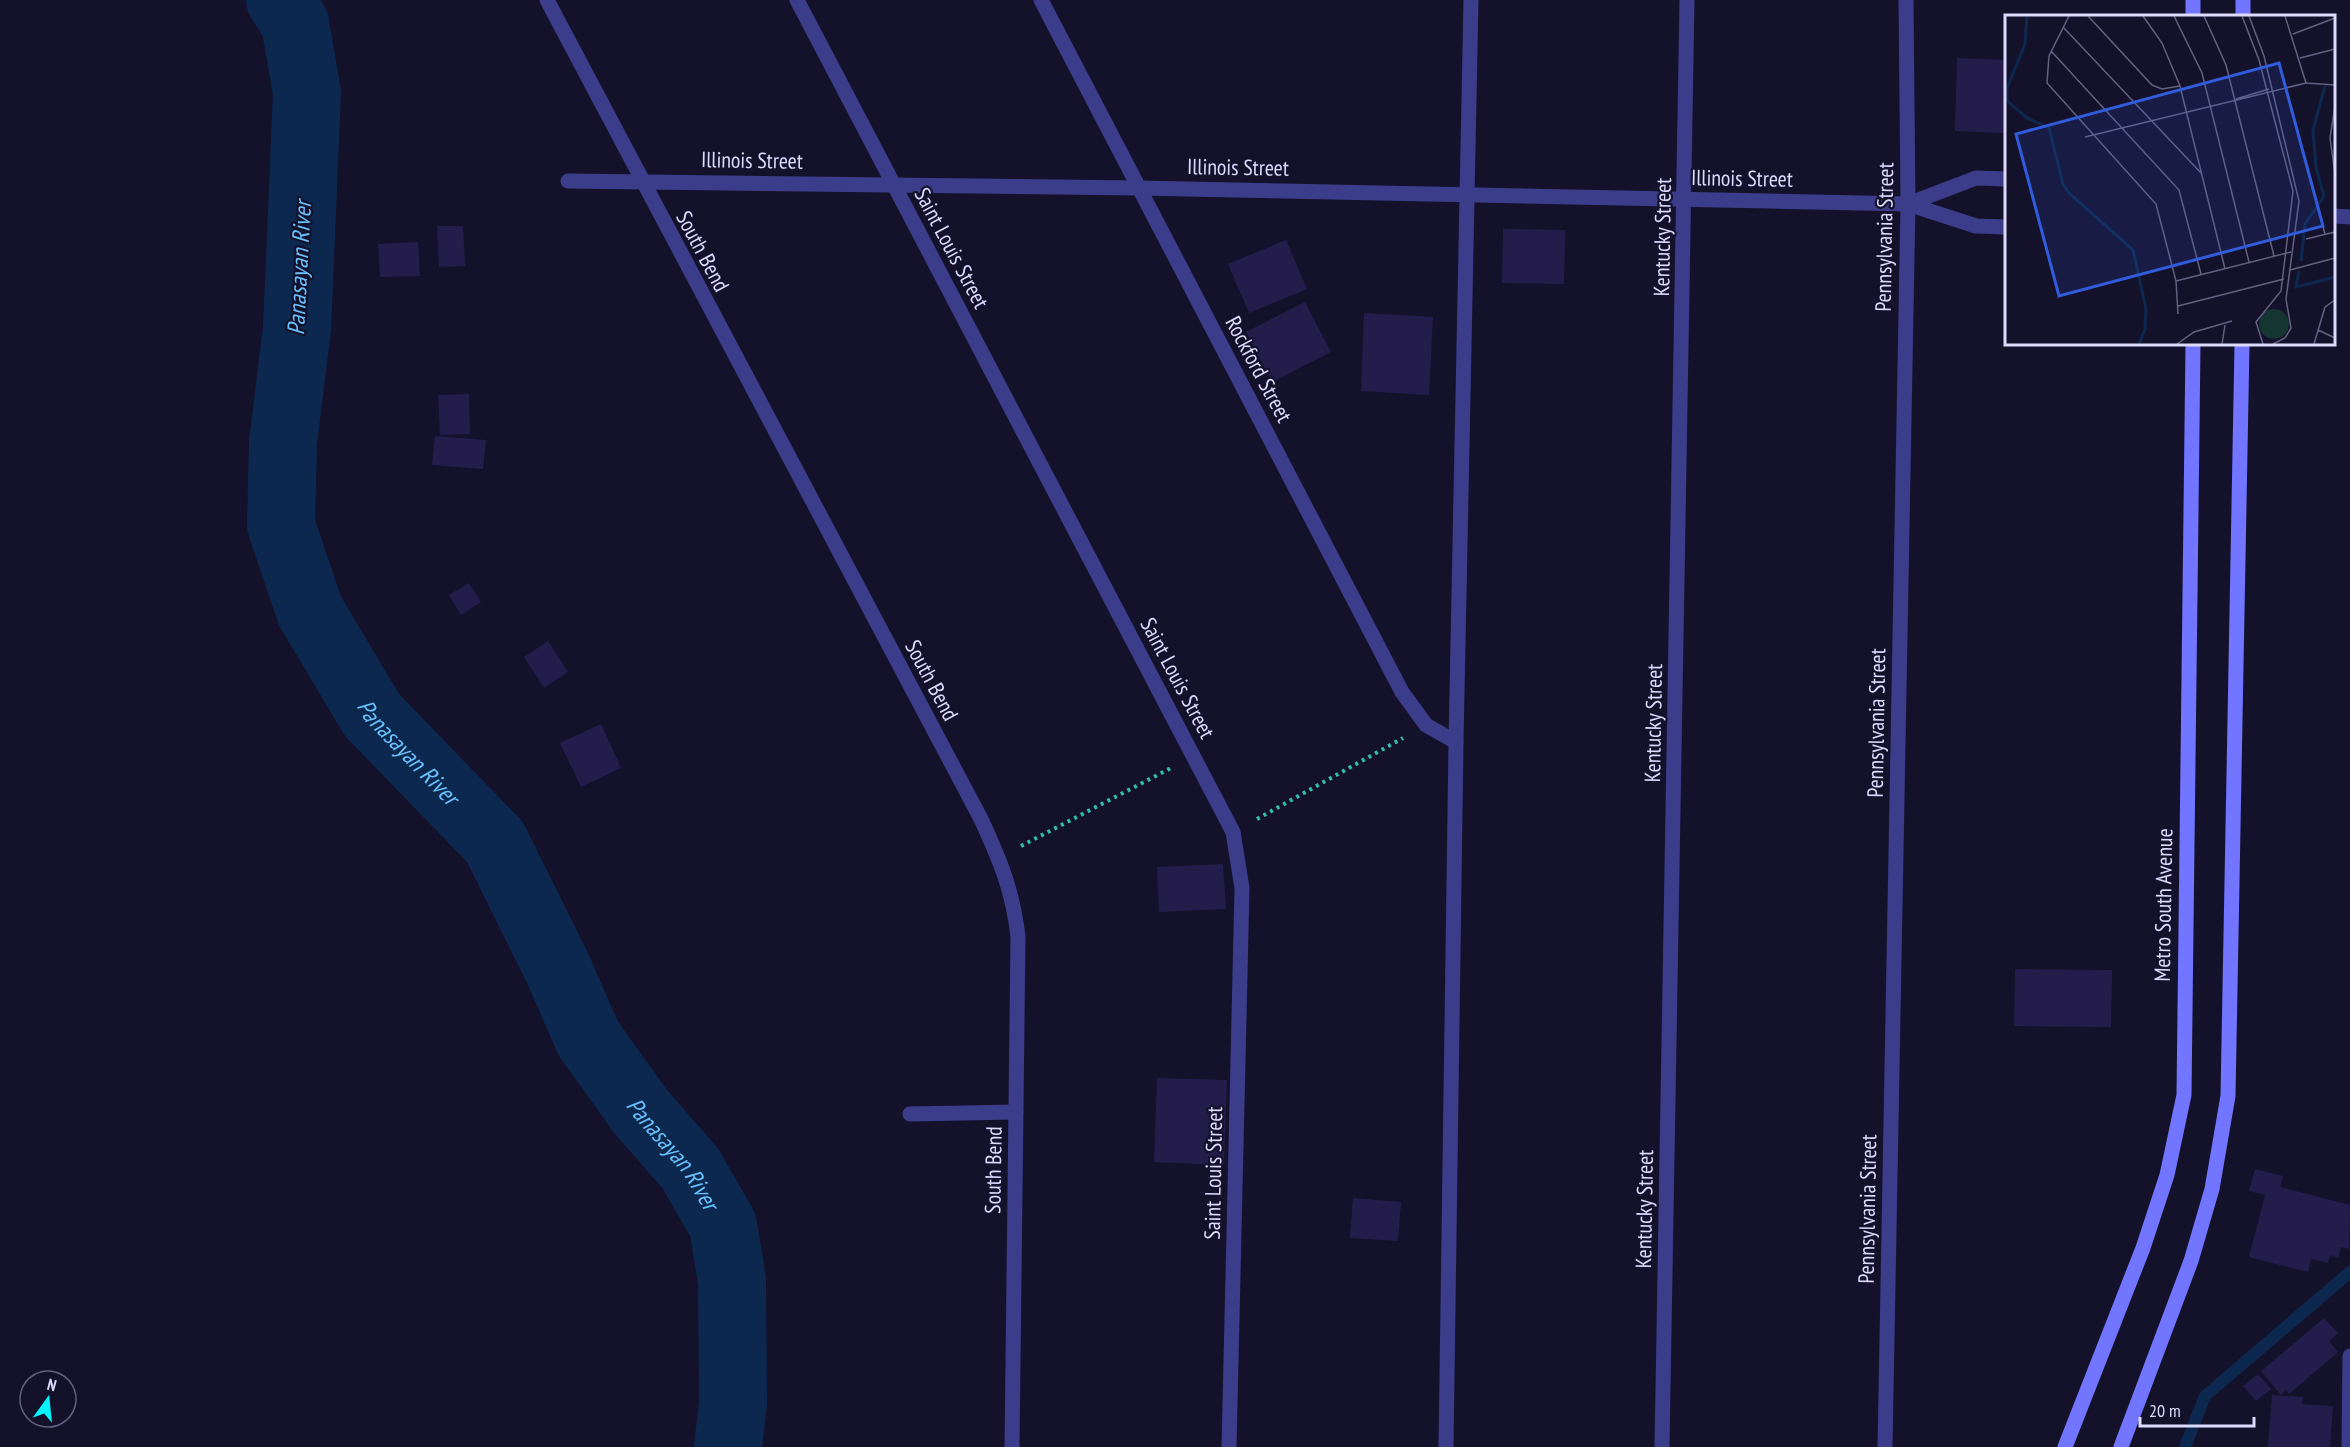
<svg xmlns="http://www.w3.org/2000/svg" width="2350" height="1447" font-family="'PT Sans Narrow',sans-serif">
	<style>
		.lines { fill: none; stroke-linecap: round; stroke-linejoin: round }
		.stream { stroke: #0d284e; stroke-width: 12 }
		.river { stroke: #0d284e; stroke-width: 68 }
		.building { fill: #241d4c }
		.path { stroke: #30beae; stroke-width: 4; stroke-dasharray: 3 4.5; stroke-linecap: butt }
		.street { stroke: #3c3d8a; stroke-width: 15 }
		.secondary { stroke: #7175ff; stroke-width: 15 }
		.labels { text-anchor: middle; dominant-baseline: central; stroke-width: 4.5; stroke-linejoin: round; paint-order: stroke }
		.street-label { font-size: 22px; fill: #dddaff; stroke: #14112b }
		.water-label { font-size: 24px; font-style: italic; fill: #68c1ff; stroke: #14112b }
		.inset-river { fill: none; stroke: #0d284e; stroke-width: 3 }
		.inset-road { fill: none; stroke: #646180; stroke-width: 1.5 }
		.view { fill: #305cdc; fill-opacity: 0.15; stroke: #305cdc; stroke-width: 3 }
		.inset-edge { fill: none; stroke: #dddaff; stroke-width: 3 }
	</style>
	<rect width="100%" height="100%" fill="#14112b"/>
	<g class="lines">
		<path class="stream" d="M2185,1447L2205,1396L2350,1272"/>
		<path class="river" id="s1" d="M280,0L295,23L307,93L297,329L283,442L281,525L310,611L372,715L495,842L558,969L588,1038L641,1112L690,1168L723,1225L732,1281L733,1403L728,1447"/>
	</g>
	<g class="building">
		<path d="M1957,58L2006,60V133L1955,131Z"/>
		<path d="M437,226H463L465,266L439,267Z"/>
		<path d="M1503,229L1565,230L1564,284L1502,283Z"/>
		<path d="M1286,240L1307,289L1249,313L1228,264Z"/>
		<path d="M418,242L420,276L380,277L378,244Z"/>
		<path d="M1305,302L1331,352L1272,382L1246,332Z"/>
		<path d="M1364,313L1433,317L1429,395L1361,391Z"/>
		<path d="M469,394L470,434L440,435L438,395Z"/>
		<path d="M435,436L486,440L483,469L432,465Z"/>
		<path d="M469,583L481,602L461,615L449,595Z"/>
		<path d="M548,641L568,672L544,688L524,657Z"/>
		<path d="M601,724L621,768L581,787L560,743Z"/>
		<path d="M1223,864L1226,909L1159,912L1157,867Z"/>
		<path d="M2015,969L2112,970L2111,1027L2014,1026Z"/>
		<path d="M1157,1078L1227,1080L1224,1165L1154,1162Z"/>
		<path d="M2255,1169L2283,1176L2280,1187L2350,1205L2349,1249L2341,1247L2338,1258L2330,1255L2328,1263L2311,1259L2308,1272L2249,1257L2265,1195L2249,1191Z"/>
		<path d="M1353,1198L1401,1202L1398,1241L1350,1238Z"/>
		<path d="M2324,1318L2338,1333L2329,1341L2338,1352L2289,1394L2286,1390L2281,1395L2261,1371Z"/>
		<path d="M2258,1374L2271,1389L2256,1401L2243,1386Z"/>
		<path d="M2272,1395L2303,1397L2302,1404L2333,1406L2330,1447H2268Z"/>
	</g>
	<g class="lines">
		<g class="path">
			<path d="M1257,819L1403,738"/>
			<path d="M1021,846L1171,768"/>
		</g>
		<g class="street">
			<path d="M547,0L981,819C1000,860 1013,891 1018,937L1012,1447"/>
			<path d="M797,0L1233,832L1242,888L1229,1447"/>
			<path d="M1041,0L1402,692L1426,725L1456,742"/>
			<path d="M568,181L1139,188L1908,204L1976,226L2006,227"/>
			<path d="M1908,204L1976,178L2006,179"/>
			<path d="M2334,216L2350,217"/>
			<path d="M910,1114L1016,1112"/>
			<path d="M1446,1447L1456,742L1471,0"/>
			<path d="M1662,1447L1687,0"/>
			<path d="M1885,1447L1908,204L1906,0"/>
			<path d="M2349,1447L2350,1356"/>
		</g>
		<g class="secondary">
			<path d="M2193,0V16"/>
			<path d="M2243,0V16"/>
			<path d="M2065,1447L2143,1248L2167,1175L2184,1095L2193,344"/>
			<path d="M2121,1447L2191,1261L2212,1189L2228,1096L2242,344"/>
		</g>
	</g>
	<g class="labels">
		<g class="street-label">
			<text transform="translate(752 160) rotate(1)">Illinois Street</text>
			<text transform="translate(1238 167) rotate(1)">Illinois Street</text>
			<text transform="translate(1742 178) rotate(1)">Illinois Street</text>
			<text transform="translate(1662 237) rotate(-89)">Kentucky Street</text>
			<text transform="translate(1884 237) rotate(-89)">Pennsylvania Street</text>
			<text transform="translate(952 248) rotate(62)">Saint Louis Street</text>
			<text transform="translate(703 251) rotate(62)">South Bend</text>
			<text transform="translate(1259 369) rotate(62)">Rockford Street</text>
			<text transform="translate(1178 678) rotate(62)">Saint Louis Street</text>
			<text transform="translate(932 680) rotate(62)">South Bend</text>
			<text transform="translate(1653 723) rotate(-89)">Kentucky Street</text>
			<text transform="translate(1876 723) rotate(-89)">Pennsylvania Street</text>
			<text transform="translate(2163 905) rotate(-89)">Metro South Avenue</text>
			<text transform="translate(993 1170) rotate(-89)">South Bend</text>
			<text transform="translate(1213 1173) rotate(-89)">Saint Louis Street</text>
			<text transform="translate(1644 1209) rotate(-89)">Kentucky Street</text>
			<text transform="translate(1867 1209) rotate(-89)">Pennsylvania Street</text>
		</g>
		<g class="water-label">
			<text transform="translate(299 268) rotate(-87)">Panasayan River</text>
			<text stroke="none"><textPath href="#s1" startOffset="795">Panasayan River</textPath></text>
			<text stroke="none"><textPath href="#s1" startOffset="1281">Panasayan River</textPath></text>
		</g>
	</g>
	<g transform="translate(2005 15)">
		<rect width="330" height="330" fill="#14112b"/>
		<path d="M254 309a15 15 0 1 1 30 0a15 15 0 1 1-30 0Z" fill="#143532"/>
		<path class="inset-river" d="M22,1L20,29L2,73V86L22,103L44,113L58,169L64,178L128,235L141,294L140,314L134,329M296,246L300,209L319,181L311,152L308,115L320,71M294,256L291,272L330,262"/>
		<path class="inset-road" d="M64,1L44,41L42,68L151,189L171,266L173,299M83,1L147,70L157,74L175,71M138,1L157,28L175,71L220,254M169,1L197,58L244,247M199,1L221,50L269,241M237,1L254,45L288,176L276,276L251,307L258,329M244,1L259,41L294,186L281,284L286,313L280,323L268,329M280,1L301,68M58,12L196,158M288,19L330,3M46,36L174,175L196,259M295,43L330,34M231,84L264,74M330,91L325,123L330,159M80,122L301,68L330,70M314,196L320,219M301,224L330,217M285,255L330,243M171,266L286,237M173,291L279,264M313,315L330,323M172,329L189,317L227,306M217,329L220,310M309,329L320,292L330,285"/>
		<path class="view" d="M274,48L318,211L54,281L11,119Z"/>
		<rect width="330" height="330" class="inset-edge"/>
	</g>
	<g transform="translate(48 1399) rotate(15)"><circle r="28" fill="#14112b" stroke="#646180" stroke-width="1.5"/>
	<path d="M0-4.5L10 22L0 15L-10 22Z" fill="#06f3ff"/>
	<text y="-9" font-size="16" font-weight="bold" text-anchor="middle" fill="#dddaff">N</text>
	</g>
	<path d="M2140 1417v9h114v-9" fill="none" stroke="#dddaff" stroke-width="3"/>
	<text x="2149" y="1417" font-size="18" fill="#dddaff" stroke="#14112b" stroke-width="4.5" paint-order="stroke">20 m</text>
</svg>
